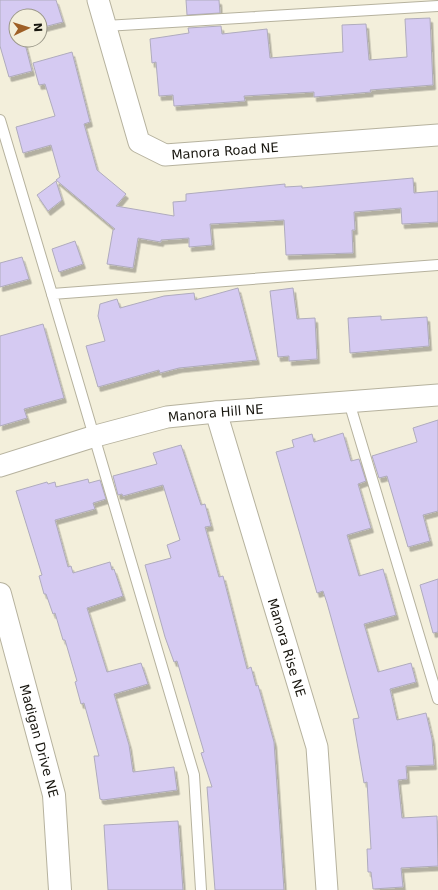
<svg xmlns="http://www.w3.org/2000/svg" width="438" height="890" font-family="'DejaVu Sans',sans-serif">
	<style>
		.building { fill: #d5caf2; stroke: #afabbd; filter: url(#shadow) }
		.lines { fill: none; stroke-linecap: round; stroke-linejoin: round }
		.service-casing { stroke: #b6b29e; stroke-width: 12 }
		.minor-casing { stroke: #b6b29e; stroke-width: 23 }
		.tertiary-casing { stroke: #b6b29e; stroke-width: 24 }
		.service { stroke: #fff; stroke-width: 10 }
		.minor { stroke: #fff; stroke-width: 21 }
		.tertiary { stroke: #fff; stroke-width: 22 }
		.labels { text-anchor: middle; dominant-baseline: central; stroke-width: 3; stroke-linejoin: round; paint-order: stroke }
		.street-label { font-size: 13px; fill: #17150e; stroke: #f3efdb }
	</style>
	<defs>
		<filter id="shadow"><feDropShadow dx="2.5" dy="4.5" stdDeviation="0" flood-color="#0004"/></filter>
	</defs>
	<rect width="100%" height="100%" fill="#f3efdb"/>
	<g class="building">
		<path d="M0,0H56L63,22L40,28V16H16V40H24L32,71L9,77L0,46Z"/>
		<path d="M186,0H219L220,13L187,15Z"/>
		<path d="M430,18L433,85L370,90L371,92L314,97V92L244,96L245,101L174,106L173,95L159,96L156,62L152,63L150,39L189,33L188,28L221,26L222,34L267,29L270,58L343,52L342,25L366,24L369,60L407,57L405,19Z"/>
		<path d="M72,52L90,122L84,124L97,170L126,194L116,206L174,216L173,202L186,201V194L285,184V187L302,186V188L413,178L414,193L438,191V222L402,224L401,208L354,212L355,230H352L353,253L286,255L284,220L210,224L212,245L189,247V238L161,240V242L138,238L133,268L107,264L113,230L115,229L56,180L60,177L51,145L23,153L16,127L55,116L45,84L39,85L33,63Z"/>
		<path d="M56,181L62,200L48,211L37,195Z"/>
		<path d="M75,241L83,264L59,272L52,249Z"/>
		<path d="M22,257L29,279L0,287V263Z"/>
		<path d="M238,288L257,360L179,368L160,373L159,370L98,387L86,346L105,341L98,316L100,304L117,299L120,308L164,296L194,293L195,300Z"/>
		<path d="M293,288L297,319L315,318L317,359L289,361V356L278,357L270,291Z"/>
		<path d="M381,316V320L427,317L429,346L350,353L348,318Z"/>
		<path d="M43,324L64,398L24,409L27,418L0,426V336Z"/>
		<path d="M438,420V511L423,515L430,541L408,547L387,476L379,478L372,456L417,442L413,428Z"/>
		<path d="M343,433L351,461L359,459L366,481L358,484L371,528L347,535L359,576L383,569L396,615L364,624L378,672L411,663L416,682L390,689L397,720L426,713L432,739L434,765L406,766L407,779L398,780L402,818L437,816L438,866L401,868L403,887L373,889L371,872H368L367,849H371L367,782L364,783L353,719L359,718L327,603L323,591L317,593L276,452L294,447L292,440L312,434L314,442Z"/>
		<path d="M181,445L201,505L205,504L211,526L205,527L219,577L223,576L247,669L251,667L256,686L258,685L274,742L284,890H215L207,787H212L201,753L204,752L177,661L174,662L165,637L145,565L171,558L167,545L180,540L163,485L123,496L122,494L118,495L113,476L157,464L153,453Z"/>
		<path d="M88,479L89,483L100,480L106,499L93,503L95,509L55,520L68,567L71,566L73,573L110,562L112,570L114,569L123,596L87,608L107,672L141,663L148,684L114,694L129,745L133,772L174,767L177,790L103,800L100,799L94,756H99L84,703L81,704L75,682L77,681L65,640H63L55,613L53,614L46,594H44L39,576L42,575L16,491L47,482L48,484L55,482L56,487Z"/>
		<path d="M438,579V632L433,633L420,585Z"/>
		<path d="M178,821L183,890H108L104,825Z"/>
	</g>
	<g class="lines">
		<defs>
			<g id="service">
				<path d="M105,26L438,6"/>
				<path d="M0,120L52,294"/>
				<path d="M349,402L438,699"/>
				<path d="M201,890L194,775L52,294L438,265"/>
			</g>
			<g id="minor">
				<path id="s1" d="M98,0L139,142L165,155L438,135"/>
				<path id="s2" d="M216,412L317,747L327,890"/>
				<path id="s3" d="M0,466L92,437L167,417L216,412L438,395"/>
			</g>
			<g id="tertiary">
				<path id="s4" d="M0,594L54,795L60,890"/>
			</g>
		</defs>
		<use href="#service" class="service-casing"/>
		<use href="#minor" class="minor-casing"/>
		<use href="#tertiary" class="tertiary-casing"/>
		<use href="#service" class="service"/>
		<use href="#minor" class="minor"/>
		<use href="#tertiary" class="tertiary"/>
	</g>
	<g class="labels">
		<g class="street-label">
			<text stroke="none"><textPath href="#s1" startOffset="237">Manora Road NE</textPath></text>
			<text stroke="none"><textPath href="#s3" startOffset="223">Manora Hill NE</textPath></text>
			<text stroke="none"><textPath href="#s2" startOffset="246">Manora Rise NE</textPath></text>
			<text stroke="none"><textPath href="#s4" startOffset="152">Madigan Drive NE</textPath></text>
		</g>
	</g>
	<g transform="translate(28 28) rotate(86)"><circle r="19" fill="#f3efdb" stroke="#9b9889"/>
	<path d="M0-3L7 15L0 10L-7 15Z" fill="#9e5f26"/>
	<text y="-6" font-size="11" font-weight="bold" text-anchor="middle" fill="#17150e">N</text>
	</g>
</svg>
